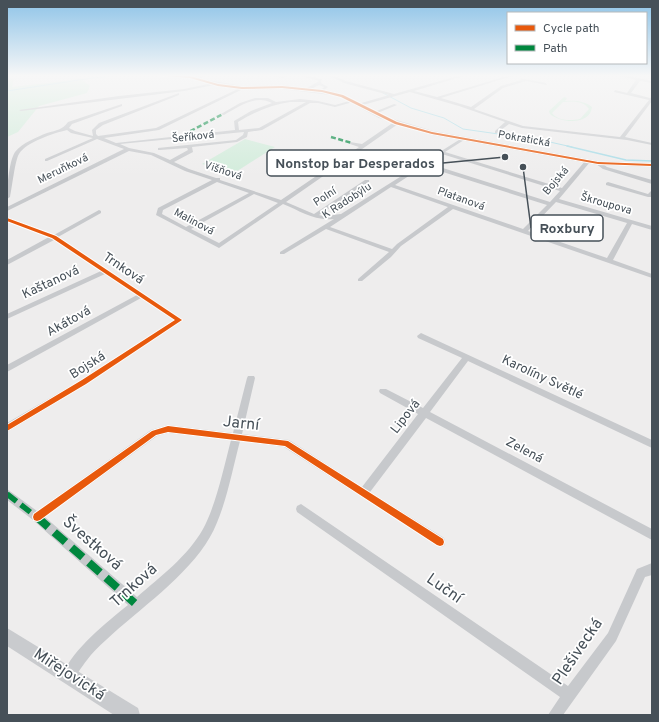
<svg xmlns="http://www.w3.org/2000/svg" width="659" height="722" font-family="Overpass,sans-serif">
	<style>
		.green { fill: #d2ecdb; fill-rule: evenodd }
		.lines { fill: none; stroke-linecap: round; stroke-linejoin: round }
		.stream-far1 { stroke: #a9dce7; stroke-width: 1 }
		.stream { stroke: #a9dce7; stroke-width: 1.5 }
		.street { fill: #c7c9cc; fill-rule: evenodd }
		.secondary { fill: #c9cbce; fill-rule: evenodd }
		.quiet-far2 { stroke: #00873e; stroke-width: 2.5; stroke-dasharray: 5 2.5; stroke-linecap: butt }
		.quiet-far1 { stroke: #00873e; stroke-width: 5.5; stroke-dasharray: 12 5.5; stroke-linecap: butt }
		.quiet { stroke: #00873e; stroke-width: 8; stroke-dasharray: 15 8; stroke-linecap: butt }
		.cycleway-casing { stroke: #fff; stroke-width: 2 }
		.cycleway { fill: #e8590c; fill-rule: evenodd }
		.labels { text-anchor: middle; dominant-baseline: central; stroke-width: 3.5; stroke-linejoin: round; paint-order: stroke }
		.far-street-label { font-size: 11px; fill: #465058; stroke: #fff }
		.street-label { font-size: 13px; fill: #465058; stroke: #fff }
		.near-street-label { font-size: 16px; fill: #465058; stroke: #fff }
		.leader { fill: none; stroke: #465058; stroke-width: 1.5 }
		.callout-dot { fill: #465058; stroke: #fff; stroke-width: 1.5 }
		.callout { fill: #fff; stroke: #465058; stroke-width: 1.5 }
		.callout-label { font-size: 14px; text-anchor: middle; font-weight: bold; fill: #465058 }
	</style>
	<rect width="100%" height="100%" fill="#eeeded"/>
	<g class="green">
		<path d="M10,78L14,79L12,87L81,79L90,86L87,93L39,106L18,132L7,137V80Z"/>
		<path d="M564,97L567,98L565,101C574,100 585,101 592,107C590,126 560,123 550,114L549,111ZM563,102C572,101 584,101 589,109L580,119C571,121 557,121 552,113Z"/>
		<path d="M245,139L275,147L234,173L202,164Z"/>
	</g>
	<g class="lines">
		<g class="stream-far1">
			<path d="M129,75L150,76"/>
			<path d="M324,75L335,78"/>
			<path d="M7,91L92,78L125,75"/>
			<path d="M383,93L411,108L444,118L463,129L541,140L572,147"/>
		</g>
		<path class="stream" d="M567,146L626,160L652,161"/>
		<g class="street">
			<path d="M153,75L196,77L208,75L196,79Z"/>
			<path d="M270,75H293L283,78Z"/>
			<path d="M297,75H304L322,79L321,83L328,87L322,92L320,91L324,87L319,85L309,90H307V88L319,81Z"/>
			<path d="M328,75H333L346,81L394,94L461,75H467L414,91L437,97L510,75H516L441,98L471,107L501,86L521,80L520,78L546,83L547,85L526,81L503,88L474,109L523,126L620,137L649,100L614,92L615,90L627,93L636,80L616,75H624L652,81V83L640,81L631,93L650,98L652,97V101L625,137L652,143V145L627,140L522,128L509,124L497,133H495V131L505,122L459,106L410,92L359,106L358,104L389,95L344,83Z"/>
			<path d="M213,83L214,85L184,91L21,111L19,110L119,96L184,89Z"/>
			<path d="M242,87L243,89L159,130L104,138L116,143L235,130L234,121L251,111L272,103C256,94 238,107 224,115L221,114L240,103L255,98H268L276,102L300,99L318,101L335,105L353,100V102L335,107L318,103H310L262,130L248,132L247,137L237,142L192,147L193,152L174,162L189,169L216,178H220V180L281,200L359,147L350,144V142L362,144L394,122H398V124L286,202L314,214L365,180H369V182L319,215L323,216L341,214L462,138H464V140L445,152L562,188L586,160H590V162L559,199L652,226V230L632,224L613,260L652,274V278L453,209L401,246L391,257L362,281H358V279L389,252L326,229L284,254H280V252L334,219C313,221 301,211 283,204L219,248L156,215L158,208L212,180L185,171L151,155L129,151L7,211V207L124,149L97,139L47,161H45V159L93,138L71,133L67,130C54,133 26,142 19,154C15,160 12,188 10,197L7,199C7,188 9,161 15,152C22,143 37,137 47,133C57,130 62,130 68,122L122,104V106L72,124L69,128L75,131L93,136L92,130L99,123L179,93V95L103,125L96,130V134L98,136L156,128ZM290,102H306L259,128L239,130L238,122C254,112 271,105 290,102ZM244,132L243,135L236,140L158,148V150H160L187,148L188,150L170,160L154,153L129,148L120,144ZM442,154L560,191L550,202L427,163ZM424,166L547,205L523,229L395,185ZM217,182L249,193L186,227L162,214L163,210ZM391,187L448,207L397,244L392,249L330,227ZM254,194L278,203L219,243L191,229ZM556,202L627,223L607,258L528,231Z"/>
			<path d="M394,104L397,105L375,114L372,113Z"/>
			<path d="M596,162H600L607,167L652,180V184L603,169L596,164Z"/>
			<path d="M608,182L648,194L652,190V197H648L606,185V183Z"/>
			<path d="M99,210L101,211V213L58,237L183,320L87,384L7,432V423L81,380L174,320L141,298L7,372V365L137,295L105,274L7,319V314L101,271L54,240L7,265V260L49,237L7,221V217L54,235Z"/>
			<path d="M421,333L652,440V448L468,361L430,412L652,529V540L426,418L370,492L444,538L445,542L444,546L440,547L284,447L240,441C232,471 225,511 210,537C187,577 139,609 106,640C99,646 92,653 87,660C81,667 77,677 69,680L64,679L63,674C73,649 107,622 128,605L33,520L7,500V489L37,511L151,430L168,425L233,433L247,378L248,376H254L255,378L242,434L289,440L362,487L418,414L380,393L379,391L380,389H386L423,408L462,358L418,338L417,336ZM168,433L231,440C224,467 216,505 203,529C188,556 160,577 137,597L45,517L157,436Z"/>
			<path d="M301,504L568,686L608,633L637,569L652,563V575L645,577L616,641L563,715H548L560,697L297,512L296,509L297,506Z"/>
		</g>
		<g class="secondary">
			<path d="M193,75H198L202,79L242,86L282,85L331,91L344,95L383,116L433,131L598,161L652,163V167L598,165L432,135L379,118L340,97L331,95L282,89L242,90L220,87L198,81Z"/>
			<path d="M7,628L138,708L140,715H114L7,646Z"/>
		</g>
		<g class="quiet-far2">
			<path d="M331,137L352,143"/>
			<path d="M177,138L223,114"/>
		</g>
		<path class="quiet-far1" d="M7,494L38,518"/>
		<path class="quiet" d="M37,517L137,605"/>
		<defs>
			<g id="cycleway">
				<path d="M154,75L190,76L218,84L242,87L282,86L322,90L343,95L397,122L432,132L598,162L652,164V166L598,164L432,134L395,124L341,97L322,92L282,88L242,89L218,86L190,78Z"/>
				<path d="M7,218L56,236L182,320L86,384L7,431V425L82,380L175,320L52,238L7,221Z"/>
				<path d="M168,426L288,441L443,539L444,542L443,545L440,546L437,545L285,446L168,432L156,435L40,520L37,521L34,520L33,517L34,514L152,431Z"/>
			</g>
		</defs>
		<use href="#cycleway" class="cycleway-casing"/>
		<use href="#cycleway" class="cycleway"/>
	</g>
	<linearGradient id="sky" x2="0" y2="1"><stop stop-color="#8fc4e8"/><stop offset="0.43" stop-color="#f7f7f7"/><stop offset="1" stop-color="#f7f7f7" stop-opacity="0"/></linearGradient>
	<rect width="659" height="176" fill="url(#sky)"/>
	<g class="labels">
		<g class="far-street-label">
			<text transform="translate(193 137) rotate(-6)">Šeříková</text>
			<text transform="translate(524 139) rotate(10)">Pokratická</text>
			<text transform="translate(63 169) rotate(-26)">Meruňková</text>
			<text transform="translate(223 171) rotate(18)">Višňová</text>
			<text transform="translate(556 181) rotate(-49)">Bojská</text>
			<text transform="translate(325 197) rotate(-33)">Polní</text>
			<text transform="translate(461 199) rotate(20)">Platanová</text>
			<text transform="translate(347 201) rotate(-33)">K Radobýlu</text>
			<text transform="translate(606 204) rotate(16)">Škroupova</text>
			<text transform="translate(194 222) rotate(28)">Malinová</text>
		</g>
		<g class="street-label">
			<text transform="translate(123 269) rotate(34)">Trnková</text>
			<text transform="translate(51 283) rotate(-25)">Kaštanová</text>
			<text transform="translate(69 322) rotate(-29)">Akátová</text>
			<text transform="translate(88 366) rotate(-32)">Bojská</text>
			<text transform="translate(542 378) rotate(25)">Karolíny Světlé</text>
			<text transform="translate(406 417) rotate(-52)">Lipová</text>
			<text transform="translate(524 451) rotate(28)">Zelená</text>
		</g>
		<g class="near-street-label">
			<text transform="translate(241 424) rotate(6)">Jarní</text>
			<text transform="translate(92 544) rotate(41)">Švestková</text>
			<text transform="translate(134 586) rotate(-42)">Trnková</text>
			<text transform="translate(444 589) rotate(35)">Luční</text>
			<text transform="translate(578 652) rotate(-56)">Plešivecká</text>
			<text transform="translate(69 675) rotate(33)">Miřejovická</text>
		</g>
	</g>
	<path class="leader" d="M505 157L443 163M523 167L531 228"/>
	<g class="callout-dot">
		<circle cx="505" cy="157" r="4"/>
		<circle cx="523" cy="167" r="4"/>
	</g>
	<g class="callout">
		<rect x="267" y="150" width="176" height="26" rx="4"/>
		<rect x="531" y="215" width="72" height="26" rx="4"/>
	</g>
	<g class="callout-label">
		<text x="355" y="168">Nonstop bar Desperados</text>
		<text x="567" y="233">Roxbury</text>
	</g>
	<rect width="659" height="722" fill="none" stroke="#465058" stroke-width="16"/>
	<rect x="507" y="12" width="140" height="52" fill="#ffffff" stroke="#b5b9bc"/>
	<rect x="515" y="25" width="20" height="6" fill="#e8590c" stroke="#b5b9bc"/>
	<text x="543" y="32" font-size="12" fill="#465058">Cycle path</text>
	<rect x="515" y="45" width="20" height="6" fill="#00873e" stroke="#b5b9bc"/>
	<text x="543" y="52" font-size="12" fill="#465058">Path</text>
</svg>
